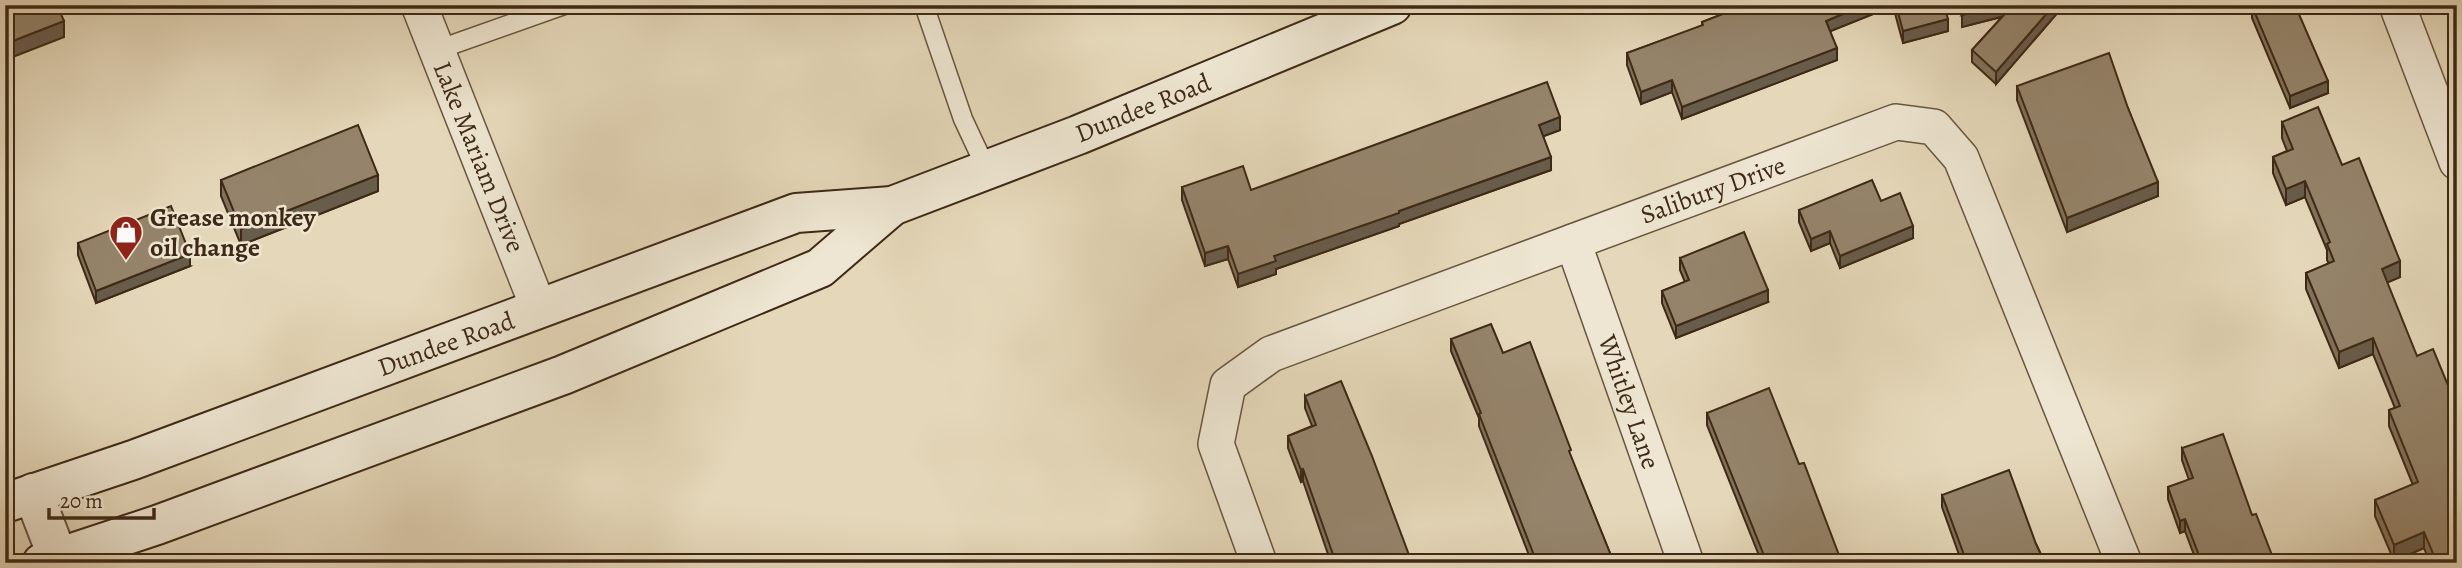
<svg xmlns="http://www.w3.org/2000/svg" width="2462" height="568" font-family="Alegreya,serif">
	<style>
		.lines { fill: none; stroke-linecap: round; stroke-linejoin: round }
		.service-casing { stroke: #68553f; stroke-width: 21 }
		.minor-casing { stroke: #68553f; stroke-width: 38 }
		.tertiary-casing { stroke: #68553f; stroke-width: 42 }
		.secondary-casing { stroke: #3e2916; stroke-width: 42 }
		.service { stroke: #eee6d2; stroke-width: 18 }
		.minor { stroke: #eee6d2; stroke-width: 35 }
		.tertiary { stroke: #eee6d2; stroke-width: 38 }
		.secondary { stroke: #eee6d2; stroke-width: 38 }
		.wall { fill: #80725c; stroke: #3e2916; stroke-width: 2 }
		.shaded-wall { fill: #685c4b; stroke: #3e2916; stroke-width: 2 }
		.building { fill: #95846b; stroke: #3e2916; stroke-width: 2 }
		.labels { text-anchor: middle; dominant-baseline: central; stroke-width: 5; stroke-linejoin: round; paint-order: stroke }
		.street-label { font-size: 26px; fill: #3e2916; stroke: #eee6d2 }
		.poi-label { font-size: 26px; font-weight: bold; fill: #3e2916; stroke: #eee6d2; text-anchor: start }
	</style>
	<rect width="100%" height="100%" fill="#e5d8ba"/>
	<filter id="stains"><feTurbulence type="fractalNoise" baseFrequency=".00286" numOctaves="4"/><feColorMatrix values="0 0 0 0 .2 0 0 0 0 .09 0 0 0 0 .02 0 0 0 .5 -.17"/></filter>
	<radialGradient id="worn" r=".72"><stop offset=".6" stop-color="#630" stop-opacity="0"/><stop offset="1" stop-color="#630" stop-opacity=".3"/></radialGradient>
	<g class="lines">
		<defs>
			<g id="service">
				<path d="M924,5L963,119L986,168"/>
				<path d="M437,50L564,5"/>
			</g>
			<g id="minor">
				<path d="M419,5L539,309"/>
				<path d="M2397,5L2457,162"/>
				<path d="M1573,242L1686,563"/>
				<path d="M1259,563L1216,444L1228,385L1271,354L1896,122L1934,127L1961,158L2124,563"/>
			</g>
			<path id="tertiary" d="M33,493L60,563"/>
			<g id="secondary">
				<path d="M5,503L133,460L796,213L892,206L1078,135L1392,5"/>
				<path d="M42,563L157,525L563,375L820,268L892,206"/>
			</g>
		</defs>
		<use href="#service" class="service-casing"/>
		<use href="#minor" class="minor-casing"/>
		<use href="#tertiary" class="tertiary-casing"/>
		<use href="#secondary" class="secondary-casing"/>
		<use href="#service" class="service"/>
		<use href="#minor" class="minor"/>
		<use href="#tertiary" class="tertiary"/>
		<use href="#secondary" class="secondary"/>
	</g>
	<g class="wall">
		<path d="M1746,5H1944L1948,31L1903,43L1893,6L1830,31L1837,60L1682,119L1672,92L1641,104L1627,65V53L1702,26V22Z"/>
		<path d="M2060,5V10L1996,84L1972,62V50L2002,17L1962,27V15Z"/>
		<path d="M2252,6L2328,93L2290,108L2252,18Z"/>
		<path d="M2017,86L2128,108L2158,196L2067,232L2017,100Z"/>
		<path d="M2282,122L2342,165L2400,277L2387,282L2457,563H2430L2424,548L2394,561L2375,516V500L2413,485L2389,426V410L2395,408L2373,354L2339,368L2306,289V273L2329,264L2327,260V250L2305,197L2286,205L2273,173V157L2287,151L2282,138Z"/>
		<path d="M1560,130L1543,136L1551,170L1399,224V226L1276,269V274L1238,287L1228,259L1205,266L1182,200V187L1251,190Z"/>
		<path d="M221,180L378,191L241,245L221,196Z"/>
		<path d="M1881,201L1913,238L1840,268L1830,243L1811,251L1799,222V210Z"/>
		<path d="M78,243L190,266L96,303L78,255Z"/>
		<path d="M1680,258L1768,302L1676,338L1662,303V291L1685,282L1680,270Z"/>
		<path d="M1451,339L1503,353L1571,458L1614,563H1532L1479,426V418L1451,351Z"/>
		<path d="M1305,396L1412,563H1331L1303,481L1301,482L1288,448V436L1312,426L1305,408Z"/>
		<path d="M1707,413L1799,464L1842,563H1762L1707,425Z"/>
		<path d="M2182,448L2252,515L2275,563H2197L2185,531L2180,533L2168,499V487L2189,480L2182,460Z"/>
		<path d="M1942,495L2036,544L2045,563H1962L1942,507Z"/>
	</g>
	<g class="shaded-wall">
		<path d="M1864,5L1893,6L1826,33V21Z"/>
		<path d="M2001,5H2016V13L1962,27V15Z"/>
		<path d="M2054,5H2060V10L1996,84V72Z"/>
		<path d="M1948,19V31L1903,43V31Z"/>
		<path d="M64,21V37L5,60V44Z"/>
		<path d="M1837,48V60L1682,119V107Z"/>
		<path d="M1672,80V92L1641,104V92Z"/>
		<path d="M2328,81V93L2290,108V96Z"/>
		<path d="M1560,117V130L1539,138V125Z"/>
		<path d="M1551,157V170L1399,224V226L1276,269V274L1238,287V274L1274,256L1399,211Z"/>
		<path d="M378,175V191L241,245V229Z"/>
		<path d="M2305,181V197L2286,205V189Z"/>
		<path d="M2158,182V196L2067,232V218Z"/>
		<path d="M1913,226V238L1840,268V256Z"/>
		<path d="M1830,231V243L1811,251V239Z"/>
		<path d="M1228,246V259L1205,266V253Z"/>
		<path d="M190,254V266L96,303V291Z"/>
		<path d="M2400,261V277L2382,285V269Z"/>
		<path d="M1768,290V302L1676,338V326Z"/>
		<path d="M2373,338V354L2339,368V352Z"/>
		<path d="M1303,469V481L1301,482V470Z"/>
		<path d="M2185,519V531L2180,533V521Z"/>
		<path d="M2424,532V548L2394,561V545Z"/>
	</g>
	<g class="building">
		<path d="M5,5H57L64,21L5,44Z"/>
		<path d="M1746,5H1864L1826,21L1837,48L1682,107L1672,80L1641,92L1627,53L1703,25L1702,22Z"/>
		<path d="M1896,5H1944L1948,19L1903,31Z"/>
		<path d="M1970,5H2001L1962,15Z"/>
		<path d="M2013,5H2054L1996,72L1972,50Z"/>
		<path d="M2254,5H2295L2328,81L2290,96L2252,6Z"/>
		<path d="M2109,53L2128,108L2158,182L2067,218L2017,86Z"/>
		<path d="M1547,82L1560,117L1539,125L1551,157L1399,211V213L1274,256L1276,261L1238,274L1228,246L1205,253L1182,187L1243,166L1251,190Z"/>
		<path d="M2318,107L2342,165L2359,158L2400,261L2382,269L2417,356L2433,349L2457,407V562L2456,563H2437L2424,532L2394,545L2375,500L2418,482L2389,410L2400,406L2373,338L2339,352L2306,273L2334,261L2327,244L2330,242L2305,181L2286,189L2273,157L2293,149L2282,122Z"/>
		<path d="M358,125L378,175L241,229L221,180Z"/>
		<path d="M1872,180L1881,201L1900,193L1913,226L1840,256L1830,231L1811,239L1799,210Z"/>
		<path d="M171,206L190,254L96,291L78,243Z"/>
		<path d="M1744,232L1768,290L1676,326L1662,291L1689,280L1680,258Z"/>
		<path d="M1491,324L1503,353L1530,342L1571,450L1569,451L1614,563H1537L1479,414L1481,413L1451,339Z"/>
		<path d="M1341,381L1372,456L1412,563H1336L1303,469L1301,470L1288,436L1316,425L1305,396Z"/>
		<path d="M1769,388L1799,464L1804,463L1842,563H1767L1707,413Z"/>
		<path d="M2223,434L2252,515L2256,514L2275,563H2230L2229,561L2225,563H2202L2185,519L2180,521L2168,487L2193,478L2182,448Z"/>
		<path d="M2009,470L2036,544L2045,563H1967L1942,495Z"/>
	</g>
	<defs>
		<symbol id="shop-pin" viewBox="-11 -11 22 30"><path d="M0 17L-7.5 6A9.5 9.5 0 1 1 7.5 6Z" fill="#8f2418" stroke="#eee6d2"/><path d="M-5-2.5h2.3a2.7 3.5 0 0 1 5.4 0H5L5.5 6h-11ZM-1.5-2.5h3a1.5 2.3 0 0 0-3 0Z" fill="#fff"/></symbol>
	</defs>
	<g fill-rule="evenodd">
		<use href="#shop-pin" x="107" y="213" width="38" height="52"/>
	</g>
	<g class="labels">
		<g class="street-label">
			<text transform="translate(1143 108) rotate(-22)">Dundee Road</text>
			<text transform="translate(479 157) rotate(68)">Lake Mariam Drive</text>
			<text transform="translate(1713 190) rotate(-20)">Salibury Drive</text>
			<text transform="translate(446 344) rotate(-20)">Dundee Road</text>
			<text transform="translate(1629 402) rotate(71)">Whitley Lane</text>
		</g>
		<g class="poi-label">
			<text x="150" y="217">Grease monkey<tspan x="150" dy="30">oil change</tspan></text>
		</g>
	</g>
	<rect width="2462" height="568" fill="none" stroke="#e5d8ba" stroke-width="28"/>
	<rect x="7" y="7" width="2448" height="554" fill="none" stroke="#3e2916" stroke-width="3.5"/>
	<rect x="14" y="14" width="2434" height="540" fill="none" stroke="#3e2916" stroke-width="2"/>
	<path d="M49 508v10h105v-10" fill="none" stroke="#3e2916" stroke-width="3.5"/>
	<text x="60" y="508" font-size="21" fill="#3e2916" stroke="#eee6d2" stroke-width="5" paint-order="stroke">20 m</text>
	<rect width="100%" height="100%" filter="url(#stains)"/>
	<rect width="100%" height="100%" fill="url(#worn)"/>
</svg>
